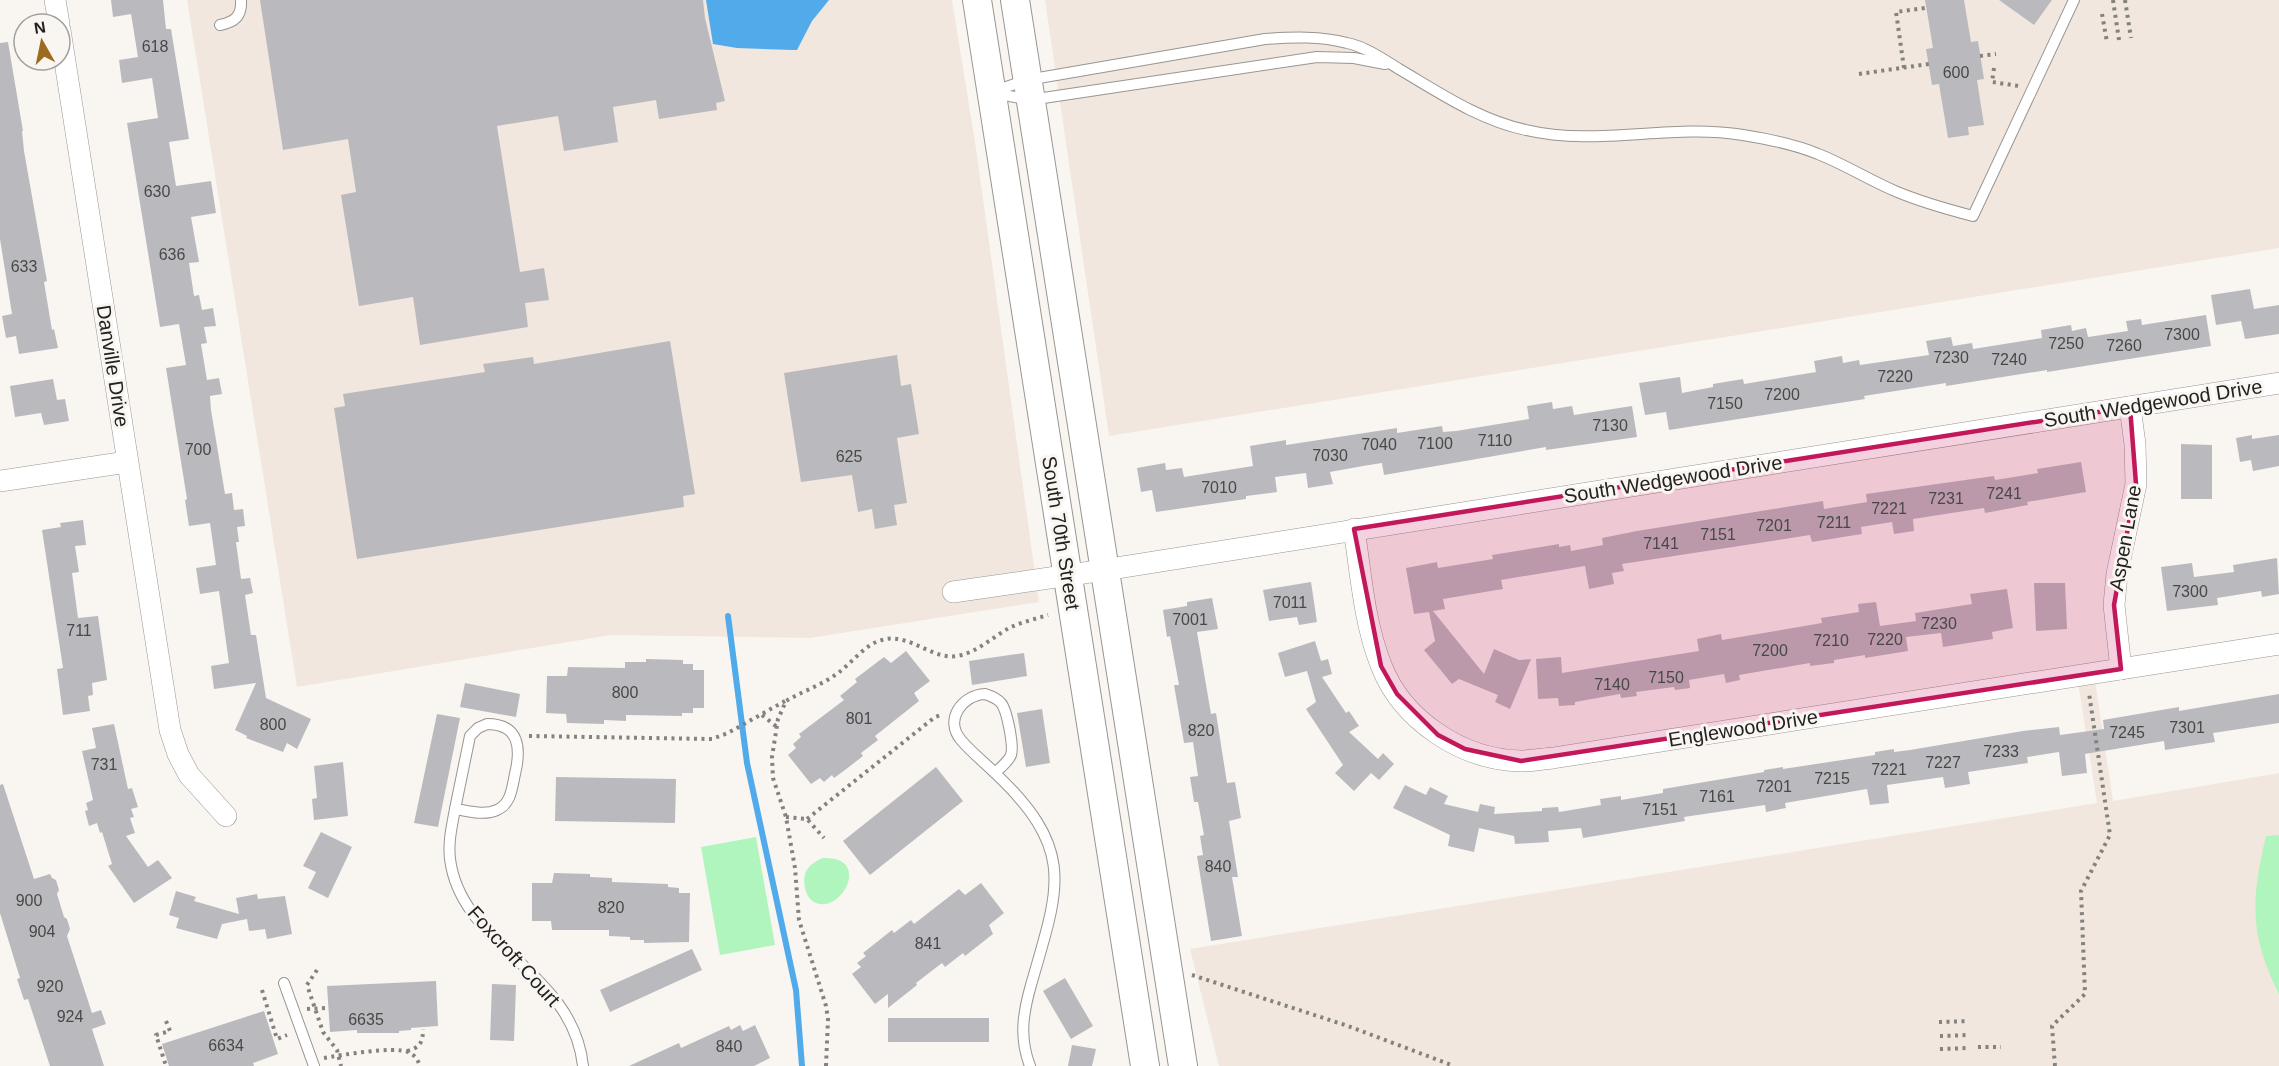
<svg xmlns="http://www.w3.org/2000/svg" width="2279" height="1066" font-family="Helvetica,sans-serif">
	<style>
		.built { fill: #f1e7de }
		.green { fill: #b0f5bd }
		.water { fill: #51abeb }
		.lines { fill: none; stroke-linecap: round; stroke-linejoin: round }
		.stream { stroke: #51abeb; stroke-width: 6 }
		.building { fill: #bababe }
		.service-casing { stroke: #989592; stroke-width: 12 }
		.minor-casing { stroke: #989592; stroke-width: 22 }
		.secondary-casing { stroke: #989592; stroke-width: 30 }
		.path { stroke: #83827f; stroke-width: 4; stroke-dasharray: 3 4.5; stroke-linecap: butt }
		.service { stroke: #fff; stroke-width: 10 }
		.minor { stroke: #fff; stroke-width: 21 }
		.secondary { stroke: #fff; stroke-width: 28 }
		.marked { fill: #c2185b; fill-opacity: 0.2; stroke: #c2185b; stroke-width: 4.5; stroke-linejoin: round }
		.labels { text-anchor: middle; dominant-baseline: central; stroke-width: 6; stroke-linejoin: round; paint-order: stroke }
		.number-label { font-size: 16px; fill: #494848 }
		.street-label { font-size: 20px; fill: #232220; stroke: #f9f6f2 }
	</style>
	<rect width="100%" height="100%" fill="#f9f6f2"/>
	<g class="built">
		<path d="M187,0H952L976,148L1039,602L810,638L611,635L297,687Z"/>
		<path d="M1045,0H2279V248L1109,436Z"/>
		<path d="M2094,673L2113,801L2279,773V1066H1219L1190,949L2097,803L2077,676Z"/>
	</g>
	<g class="green">
		<path d="M2279,835V994C2249,935 2251,899 2266,836Z"/>
		<path d="M756,837L775,945L720,955L701,847Z"/>
		<path d="M822,858C872,855 843,913 816,903C805,899 801,879 807,870C810,864 817,861 822,858Z"/>
	</g>
	<path class="water" d="M706,0H829L812,21L797,50H793L737,48L713,44Z"/>
	<g class="lines">
		<path class="stream" d="M728,616L747,763L796,990L802,1066"/>
	</g>
	<g class="building">
		<path d="M111,0H163L166,29H171L189,139L169,142L176,186L211,181L216,213L191,217L199,262L189,263L194,296L199,295L202,310L213,308L216,326L204,327L207,343L201,344L207,380L219,378L222,394L210,396L211,410L225,494L232,493L234,510L243,509L245,526L237,527L239,542H236L241,579L250,578L253,593L245,595L251,635H256L266,698L311,719L297,749L287,743L283,752L246,738L247,736L235,730L256,683L214,689L211,666L229,663L219,591L200,594L196,568L216,565L210,523L189,526L185,500L187,499L166,368L186,365L179,324L160,327L127,123L158,118L152,78L122,83L119,60L138,57L131,14L113,17Z"/>
		<path d="M260,0H703L705,18L725,101L716,103L717,110L659,119L656,100L613,107L618,142L564,151L558,116L497,126L520,272L544,268L549,300L525,303L528,327L420,345L413,297L359,306L341,195L356,192L348,139L283,150Z"/>
		<path d="M1925,0H1964L1971,42L1978,41L1984,79L1977,80L1984,125L1968,127L1969,135L1948,138L1939,84L1932,85L1926,49L1933,48Z"/>
		<path d="M1999,0H2052L2034,25Z"/>
		<path d="M8,42L23,131H22L24,151L47,281L44,282L52,330L54,329L58,348L19,354L16,336L6,338L2,316L12,314L0,239V43Z"/>
		<path d="M2250,289L2254,309L2279,305V334L2245,339L2241,321L2216,325L2211,295Z"/>
		<path d="M2206,315L2211,346L2047,372V370L1946,386V383L1864,396L1865,399L1669,430L1666,412L1645,415L1639,383L1680,377L1682,393L1713,387V384L1743,379L1744,384L1816,372L1814,361L1842,356L1843,363L1859,360L1860,365L1929,355L1926,341L1951,337L1953,346L1972,343L1973,349L2042,338L2041,330L2071,325L2072,331L2086,328L2088,337L2128,331L2126,321L2141,319L2142,325Z"/>
		<path d="M670,341L695,494L683,496L684,507L357,559L334,408L345,406L343,394L485,372L483,364L533,357L534,364Z"/>
		<path d="M897,355L901,386L911,384L919,434L897,438L907,503L894,505L897,525L875,529L872,509L858,512L852,475L801,482L784,373Z"/>
		<path d="M53,379L57,400L65,399L69,421L44,425L41,413L15,417L10,386Z"/>
		<path d="M1552,402L1553,409L1572,406L1574,415L1632,406L1637,437L1546,450V447L1384,475L1382,463L1363,466L1330,472L1333,484L1308,488L1306,473L1275,477L1277,492L1246,496V499L1156,512L1152,490L1141,492L1137,468L1165,463L1166,470L1182,468L1184,477L1253,466L1250,446L1286,440V445L1397,428V433L1442,426L1443,432L1456,431L1529,419L1527,406Z"/>
		<path d="M2252,435V439L2279,435V466L2253,471L2251,460L2240,462L2236,438Z"/>
		<path d="M2181,444L2212,445V499H2181Z"/>
		<path d="M2081,462L2086,492L2027,502L2028,505L1985,513L1984,508L1913,519L1914,531L1894,534L1892,522L1861,527L1862,534L1812,542L1810,535L1622,564L1624,571L1612,573L1614,584L1589,589L1585,566L1501,580L1503,589L1443,599L1445,609L1433,611L1484,674L1494,649L1519,660L1531,659L1510,709L1495,702L1498,695L1459,679L1452,684L1424,650L1435,641L1429,612L1414,614L1406,568L1437,562L1438,568L1493,559L1492,555L1559,544V547L1570,545L1571,551L1603,545L1602,538L1637,531L1823,501L1824,509L1867,502L1866,494L1994,476L1995,480L2038,473L2037,469Z"/>
		<path d="M83,520L86,545L75,546L79,572L72,573L78,618L98,616L107,680L92,683L93,695L88,696L90,711L63,715L57,669L63,668L42,530L61,527L60,523Z"/>
		<path d="M2277,558L2279,594L2262,597L2261,591L2217,598L2218,605L2167,611L2161,567L2192,563L2194,577L2234,572L2233,565Z"/>
		<path d="M1311,582L1317,622L1299,625L1297,617L1269,621L1263,590Z"/>
		<path d="M2034,583H2065L2067,629L2036,631Z"/>
		<path d="M2007,589L2013,628L1992,632L1993,639L1943,647L1941,633L1906,637L1908,651L1865,658V655L1834,660V663L1810,666V663L1739,675L1740,680L1726,683L1724,674L1689,680L1690,688L1675,690L1674,687L1636,692L1637,696L1621,698L1620,694L1575,702V705L1559,706L1558,698L1538,699L1536,659L1561,657L1562,673L1699,651L1697,639L1721,634L1722,640L1822,623L1821,618L1859,612L1858,604L1876,602L1880,626L1916,621L1915,613L1972,604L1970,594Z"/>
		<path d="M1212,598L1218,629L1197,632L1211,714L1216,713L1227,783L1235,782L1241,818L1229,821L1238,877H1232L1242,936L1211,941L1197,856L1203,855L1200,836L1204,835L1198,802H1194L1190,777L1198,776L1193,742L1184,743L1174,685H1179L1170,636L1167,637L1163,610L1187,606V602Z"/>
		<path d="M1315,641L1321,661L1328,659L1332,674L1322,677L1346,713L1349,711L1359,726L1349,732L1378,759L1383,753L1394,764L1379,780L1371,773L1354,791L1335,773L1343,765L1306,709L1316,702L1307,671L1285,677L1278,653Z"/>
		<path d="M906,651L930,681L914,693L919,701L875,736L878,740L861,753L863,756L845,770L834,778L832,775L824,782L820,778L811,784L788,755L796,748L793,744L801,737L799,734L844,700L840,696L857,682L855,679L884,657L891,663Z"/>
		<path d="M1024,653L1027,676L972,685L969,661Z"/>
		<path d="M646,659L683,660V664H693V670H704V708H693V713H682V716L626,715V721L604,720V724L567,723L566,714L546,713L547,676H567L568,667L625,668V662H646Z"/>
		<path d="M465,683L520,694L516,717L460,707Z"/>
		<path d="M2279,694V723L2213,733L2215,742L2165,750L2164,741L2085,754L2087,773L2062,776L2059,752L2027,757L2028,763L1968,772L1970,784L1945,788L1943,777L1887,785L1889,803L1870,805L1867,789L1785,803L1786,808L1766,812L1765,805L1684,817L1685,821L1583,838L1581,828L1548,831L1549,842L1515,844L1514,836L1479,828L1474,852L1448,846L1450,835L1393,808L1405,785L1426,795L1430,787L1448,796L1444,804L1478,812L1480,804L1495,807L1494,814L1542,811V808L1558,807L1559,812L1601,805L1600,799L1621,796V800L1663,793V789L1764,772V770L1783,767V769L1875,755V752L1894,749V752L1910,750L2023,731L2059,727L2060,735L2104,729L2103,720L2179,707V711Z"/>
		<path d="M1042,709L1050,763L1026,767L1017,713Z"/>
		<path d="M437,714L460,718L438,827L414,823Z"/>
		<path d="M114,724L128,789L132,788L138,807L131,809L134,817L130,818L135,833L126,836L148,867L158,860L172,878L134,903L108,866L112,864L102,832L100,833L97,823L89,826L85,811L88,810L86,803L93,800L82,751L96,748L92,728Z"/>
		<path d="M343,762L348,816L314,820L312,799L317,798L314,766Z"/>
		<path d="M936,767L963,801L870,875L843,841Z"/>
		<path d="M556,777L676,779L675,823L555,821Z"/>
		<path d="M3,784L34,879L50,874L52,878L56,880L59,890L57,894L64,917L67,919L70,929L67,936L92,1013L101,1010L106,1024L92,1029L104,1066H50L28,999L24,1000L17,979L20,978L0,913V785Z"/>
		<path d="M321,832L352,847L328,898L308,888L316,872L303,866Z"/>
		<path d="M554,873L590,874V877L612,878V882L668,884V887L679,888V893H690L689,942L644,943V940H630V937L609,936V930H552L551,921H532V883H552Z"/>
		<path d="M981,883L1004,913L989,925L993,934L965,956L963,953L945,967L942,963L916,983L917,985L888,1008V994L875,1004L852,974L861,967L857,963L866,956L863,953L892,930L894,933L911,920L914,924L959,889L965,895Z"/>
		<path d="M176,891L196,897L194,901L239,914L236,898L257,894L258,899L285,896L292,934L267,939L265,929L249,931L247,919L222,924L217,939L176,928L179,918L169,915Z"/>
		<path d="M692,949L702,970L610,1012L600,990Z"/>
		<path d="M1065,978L1093,1026L1071,1039L1043,991Z"/>
		<path d="M436,981L438,1026L411,1028V1030L399,1031V1033H357V1030L330,1032L327,986Z"/>
		<path d="M492,984L516,985L514,1041L490,1040Z"/>
		<path d="M264,1011L278,1054L253,1063L254,1066H169L162,1044Z"/>
		<rect x="888" y="1018" width="101" height="24"/>
		<path d="M740,1025L743,1031L755,1025L770,1058L754,1066H629L679,1043L681,1048L729,1026L731,1030Z"/>
		<path d="M1072,1045L1096,1049L1092,1066H1068Z"/>
	</g>
	<g class="lines">
		<defs>
			<g id="service">
				<path d="M220,25C235,22 242,16 241,0"/>
				<path d="M994,91L1027,80L1265,39C1293,37 1320,36 1347,43C1366,47 1383,59 1399,69C1440,93 1479,120 1526,130C1598,147 1670,123 1743,135C1768,139 1794,144 1818,154C1844,164 1869,180 1895,191C1921,202 1946,209 1973,216L2074,0"/>
				<path d="M994,93L1030,100L1317,57L1354,58L1385,64"/>
				<path d="M985,694C991,696 997,698 1001,703C1007,710 1014,746 1011,755C1009,761 1000,768 995,773C984,762 971,752 961,740C944,720 962,695 985,694Z"/>
				<path d="M487,724C520,724 521,749 515,774C512,788 511,804 497,810C484,816 469,811 455,809L470,736L478,728Z"/>
				<path d="M995,773C1077,851 1059,887 1031,985C1023,1013 1019,1038 1030,1066"/>
				<path d="M455,809C452,826 448,841 450,859C461,947 573,970 583,1066"/>
				<path d="M284,983L314,1066"/>
			</g>
			<g id="minor">
				<path d="M55,0L59,24"/>
				<path d="M60,30L170,730L178,754L189,775L226,816"/>
				<path d="M0,481L127,462"/>
				<path d="M1354,529C1361,574 1364,622 1381,665C1402,720 1462,760 1521,761C1531,761 1542,759 1553,758L2279,644"/>
				<path d="M953,592L1104,570L2279,383"/>
				<path d="M2121,669L2114,605L2117,574L2136,484L2135,444L2130,407"/>
			</g>
			<g id="secondary">
				<path d="M977,0L1145,1066"/>
				<path d="M1015,0L1183,1066"/>
			</g>
		</defs>
		<use href="#service" class="service-casing"/>
		<use href="#minor" class="minor-casing"/>
		<use href="#secondary" class="secondary-casing"/>
		<g class="path">
			<path d="M2113,0L2119,40"/>
			<path d="M2125,0L2131,38"/>
			<path d="M2102,14L2107,42"/>
			<path d="M1980,56L1996,54"/>
			<path d="M1904,68L1896,12L1925,8"/>
			<path d="M1994,68L1992,82L2019,86"/>
			<path d="M1859,74L1929,64"/>
			<path d="M762,715L777,727"/>
			<path d="M529,736L712,739L728,733L785,701"/>
			<path d="M786,817L807,819L824,838"/>
			<path d="M807,819L935,717L941,715"/>
			<path d="M317,970L307,985L323,1032L337,1050L341,1066"/>
			<path d="M1192,975L1348,1026L1454,1066"/>
			<path d="M262,990L277,1039L287,1035"/>
			<path d="M307,1009L326,1008"/>
			<path d="M166,1021L170,1031L156,1035L166,1066"/>
			<path d="M1939,1022L1969,1021"/>
			<path d="M1940,1036L1969,1035"/>
			<path d="M1978,1047H2001"/>
			<path d="M1940,1049L1969,1048"/>
			<path d="M407,1051C420,1048 423,1042 423,1029"/>
			<path d="M324,1058C341,1055 394,1046 408,1052C415,1055 418,1060 420,1066"/>
			<path d="M826,1066L828,1019L826,1006L799,920L795,868L786,817L773,778L772,757L778,719L786,701C803,691 822,685 838,673C852,663 865,644 882,640C909,632 931,660 957,656C976,653 993,637 1009,628C1022,622 1035,619 1048,615"/>
			<path d="M2055,1066L2052,1026L2085,994L2081,891L2110,835L2089,693"/>
		</g>
		<use href="#service" class="service"/>
		<use href="#minor" class="minor"/>
		<use href="#secondary" class="secondary"/>
	</g>
	<path class="marked" d="M2130,407L2136,484L2114,605L2121,669L1521,761L1465,749L1438,735L1397,694L1381,666L1354,529Z"/>
	<g class="labels">
		<g class="number-label">
			<text x="155" y="46">618</text>
			<text x="1956" y="72">600</text>
			<text x="157" y="191">630</text>
			<text x="172" y="254">636</text>
			<text x="24" y="266">633</text>
			<text x="2182" y="334">7300</text>
			<text x="2066" y="343">7250</text>
			<text x="2124" y="345">7260</text>
			<text x="1951" y="357">7230</text>
			<text x="2009" y="359">7240</text>
			<text x="1895" y="376">7220</text>
			<text x="1782" y="394">7200</text>
			<text x="1725" y="403">7150</text>
			<text x="1610" y="425">7130</text>
			<text x="1495" y="440">7110</text>
			<text x="1435" y="443">7100</text>
			<text x="1379" y="444">7040</text>
			<text x="198" y="449">700</text>
			<text x="1330" y="455">7030</text>
			<text x="849" y="456">625</text>
			<text x="1219" y="487">7010</text>
			<text x="2004" y="493">7241</text>
			<text x="1946" y="498">7231</text>
			<text x="1889" y="508">7221</text>
			<text x="1834" y="522">7211</text>
			<text x="1774" y="525">7201</text>
			<text x="1718" y="534">7151</text>
			<text x="1661" y="543">7141</text>
			<text x="2190" y="591">7300</text>
			<text x="1290" y="602">7011</text>
			<text x="1190" y="619">7001</text>
			<text x="1939" y="623">7230</text>
			<text x="79" y="630">711</text>
			<text x="1885" y="639">7220</text>
			<text x="1831" y="640">7210</text>
			<text x="1770" y="650">7200</text>
			<text x="1666" y="677">7150</text>
			<text x="1612" y="684">7140</text>
			<text x="625" y="692">800</text>
			<text x="859" y="718">801</text>
			<text x="273" y="724">800</text>
			<text x="2187" y="727">7301</text>
			<text x="1201" y="730">820</text>
			<text x="2127" y="732">7245</text>
			<text x="2001" y="751">7233</text>
			<text x="1943" y="762">7227</text>
			<text x="104" y="764">731</text>
			<text x="1889" y="769">7221</text>
			<text x="1832" y="778">7215</text>
			<text x="1774" y="786">7201</text>
			<text x="1717" y="796">7161</text>
			<text x="1660" y="809">7151</text>
			<text x="1218" y="866">840</text>
			<text x="29" y="900">900</text>
			<text x="611" y="907">820</text>
			<text x="42" y="931">904</text>
			<text x="928" y="943">841</text>
			<text x="50" y="986">920</text>
			<text x="70" y="1016">924</text>
			<text x="366" y="1019">6635</text>
			<text x="226" y="1045">6634</text>
			<text x="729" y="1046">840</text>
		</g>
		<g class="street-label">
			<text transform="translate(113 366) rotate(81)">Danville Drive</text>
			<text transform="translate(2153 403) rotate(-9)">South Wedgewood Drive</text>
			<text transform="translate(1673 479) rotate(-9)">South Wedgewood Drive</text>
			<text transform="translate(1061 533) rotate(81)">South 70th Street</text>
			<text transform="translate(2125 538) rotate(-80)">Aspen Lane</text>
			<text transform="translate(1743 728) rotate(-9)">Englewood Drive</text>
			<text transform="translate(514 956) rotate(48)">Foxcroft Court</text>
		</g>
	</g>
	<g transform="translate(42 42) rotate(351)"><circle r="28" fill="#f9f6f2" stroke="#a3a19e" stroke-width="1.5"/>
	<path d="M0-4.5L10 22L0 15L-10 22Z" fill="#9d6b20"/>
	<text y="-9" font-size="16" font-weight="bold" text-anchor="middle" fill="#232220">N</text>
	</g>
</svg>
